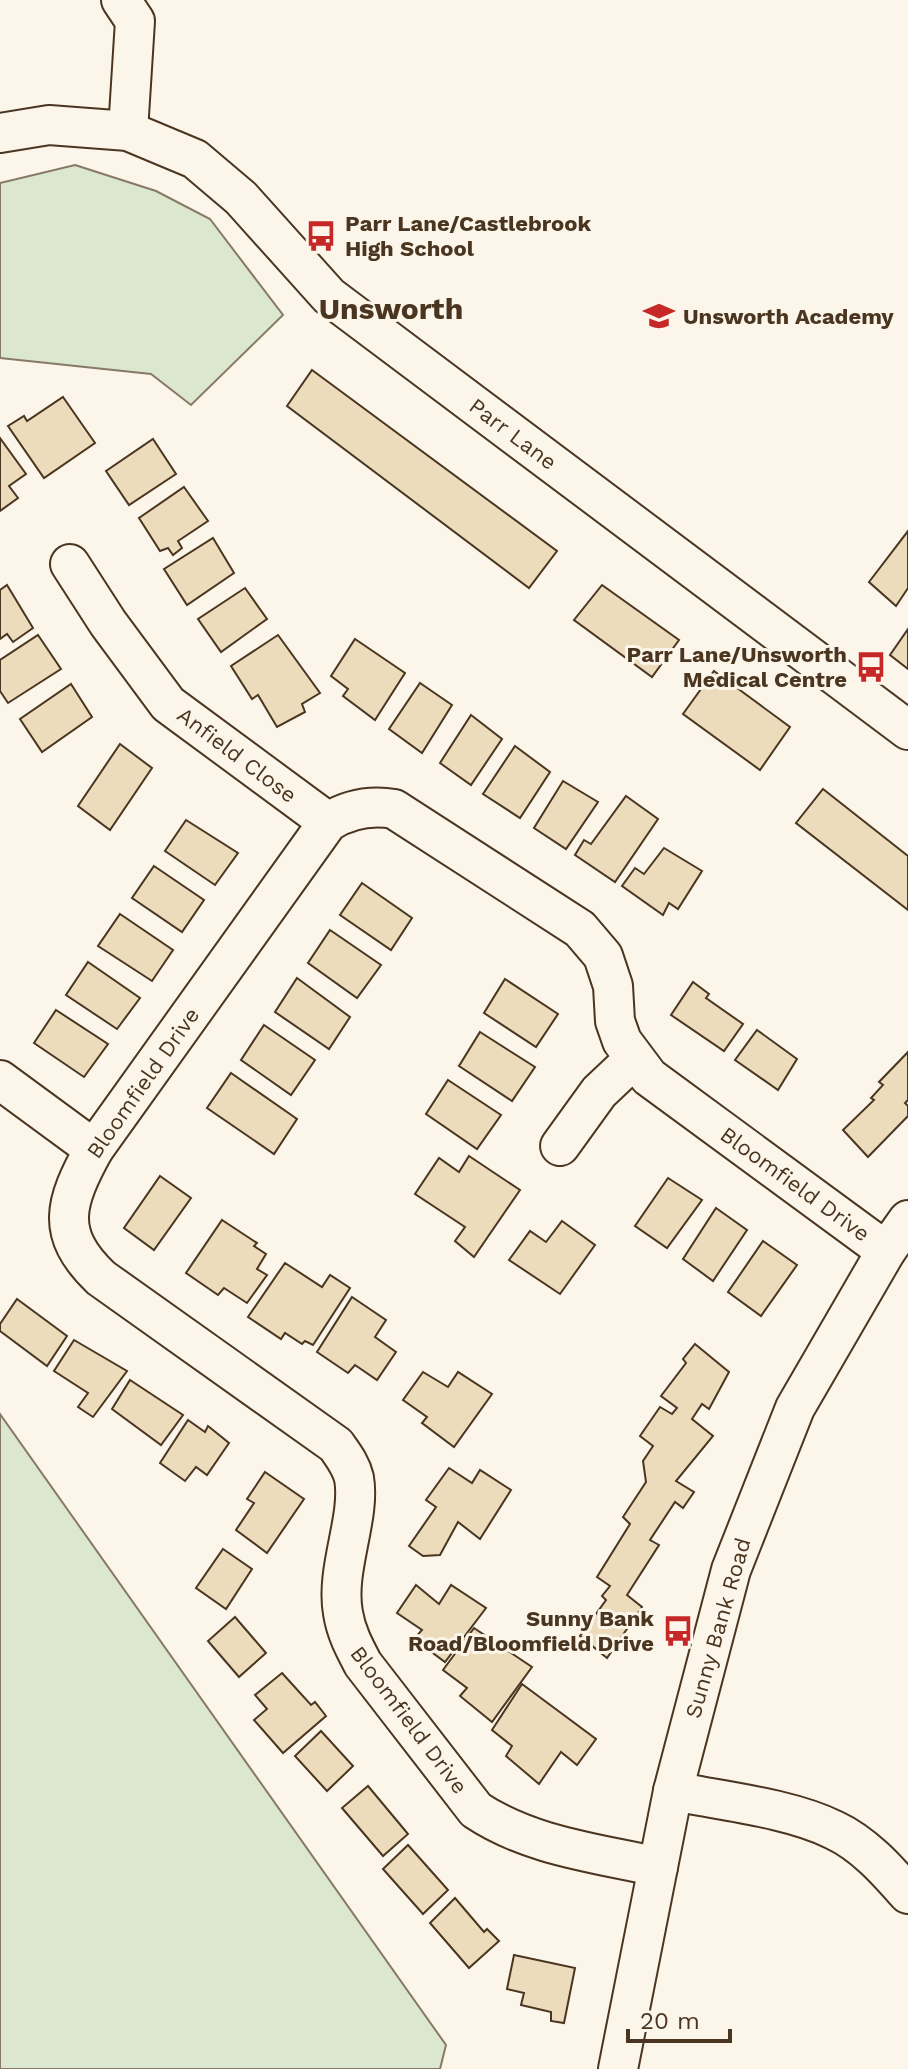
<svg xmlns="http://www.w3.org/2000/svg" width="908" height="2069" font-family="'Work Sans',sans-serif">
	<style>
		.green { fill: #dce7d0; stroke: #887966; stroke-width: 2 }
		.building { fill: #ecdcbc; stroke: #4a3520; stroke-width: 2 }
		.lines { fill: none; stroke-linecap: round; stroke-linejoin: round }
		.minor-casing { stroke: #4a3520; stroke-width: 42 }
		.minor { stroke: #fbf6e9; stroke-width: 38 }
		.labels { text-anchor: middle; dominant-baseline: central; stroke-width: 6; stroke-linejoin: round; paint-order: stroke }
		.poi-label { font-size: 22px; font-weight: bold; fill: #4a3520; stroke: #fbf6e9; text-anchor: start }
		.street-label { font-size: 22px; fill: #4a3520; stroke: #fbf6e9 }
		.district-label { font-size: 30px; font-weight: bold; fill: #4a3520; stroke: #fbf6e9 }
	</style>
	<rect width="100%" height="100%" fill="#fbf6e9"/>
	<g class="green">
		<path d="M75,165L156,191L210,219L283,315L191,405L151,374L0,358V183Z"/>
		<path d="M0,1414L446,2045L440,2069H0Z"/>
	</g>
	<g class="building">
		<path d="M312,370L557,551L529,588L287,406Z"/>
		<path d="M63,397L95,443L44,478L8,426L24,416L27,421Z"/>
		<path d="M0,438L26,474L9,486L18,498L0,511Z"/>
		<path d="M153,439L176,474L129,505L106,471Z"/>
		<path d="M184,487L208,521L178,541L182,548L173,555L168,548L160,551L139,518Z"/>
		<path d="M908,531V588L896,606L869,582Z"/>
		<path d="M213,538L234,573L187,605L164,569Z"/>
		<path d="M7,585L33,628L13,642L7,634L0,639V590Z"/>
		<path d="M602,585L679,640L652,677L574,620Z"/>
		<path d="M245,588L267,619L221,652L198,619Z"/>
		<path d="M908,629V669L890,655Z"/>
		<path d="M38,635L61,669L8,703L0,691V660Z"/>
		<path d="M278,635L320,693L302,704L305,712L277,727L258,695L252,699L231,666Z"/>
		<path d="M355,639L405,673L375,720L343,696L348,689L331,676Z"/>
		<path d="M714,671L790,727L760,770L683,714Z"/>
		<path d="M420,683L452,705L422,753L389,729Z"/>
		<path d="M71,684L92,717L42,752L20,719Z"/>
		<path d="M471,715L502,739L471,785L440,763Z"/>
		<path d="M120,744L152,768L110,830L78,806Z"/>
		<path d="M515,746L550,772L520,818L483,794Z"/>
		<path d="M563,781L598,802L566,849L534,828Z"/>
		<path d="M823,789L908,856V910L796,823Z"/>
		<path d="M626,796L658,819L615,882L575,855L584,840L591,844Z"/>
		<path d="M186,820L238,853L215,885L165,851Z"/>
		<path d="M664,848L702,871L678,909L669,903L663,915L622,886L635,868L644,874Z"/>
		<path d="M154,866L204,900L182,932L132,898Z"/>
		<path d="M362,883L412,918L391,950L340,915Z"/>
		<path d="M120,914L173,950L152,981L98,946Z"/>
		<path d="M330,930L381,965L357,998L308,963Z"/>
		<path d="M88,962L140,998L117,1029L66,995Z"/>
		<path d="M297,978L350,1017L329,1049L275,1012Z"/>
		<path d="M505,979L558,1014L536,1047L484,1013Z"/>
		<path d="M693,982L709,994L706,998L743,1024L724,1051L671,1015Z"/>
		<path d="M56,1010L108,1044L84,1077L34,1043Z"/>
		<path d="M264,1025L315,1060L291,1095L241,1060Z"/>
		<path d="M757,1030L797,1059L778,1090L735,1060Z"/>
		<path d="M480,1032L535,1067L512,1101L459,1066Z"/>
		<path d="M908,1052V1100L905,1103L908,1106V1116L868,1157L843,1130L874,1100L871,1098L883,1085L879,1082Z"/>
		<path d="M231,1073L297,1119L274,1154L207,1108Z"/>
		<path d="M448,1080L501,1115L477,1149L426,1114Z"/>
		<path d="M469,1156L520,1190L474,1257L455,1241L465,1227L415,1194L439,1158L459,1172Z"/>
		<path d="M160,1176L191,1198L154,1250L124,1228Z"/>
		<path d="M668,1178L702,1200L667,1248L635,1226Z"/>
		<path d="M716,1208L747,1230L713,1281L683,1259Z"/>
		<path d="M222,1220L257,1243L254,1246L266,1254L257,1269L267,1275L247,1303L224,1288L218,1295L186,1273Z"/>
		<path d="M562,1221L595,1245L560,1294L509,1260L530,1231L546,1242Z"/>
		<path d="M763,1241L797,1265L761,1316L728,1292Z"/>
		<path d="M285,1263L322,1287L330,1275L350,1288L313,1345L305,1341L302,1344L285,1333L281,1339L248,1317Z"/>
		<path d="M352,1297L386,1320L375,1337L396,1352L377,1380L355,1365L348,1373L317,1352Z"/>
		<path d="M17,1299L67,1336L47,1366L0,1331V1324Z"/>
		<path d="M74,1340L127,1371L93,1417L78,1407L88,1393L54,1371Z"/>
		<path d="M695,1344L729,1372L709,1409L702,1404L692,1419L713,1436L676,1481L694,1492L683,1508L675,1502L650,1540L659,1545L627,1595L642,1607L607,1658L580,1636L606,1600L602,1596L610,1586L597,1577L630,1524L623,1517L646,1482L643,1461L653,1446L640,1436L660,1407L672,1414L677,1408L661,1396L686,1363L683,1359Z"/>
		<path d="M423,1372L448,1387L458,1372L492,1394L454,1447L422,1423L427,1417L403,1400Z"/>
		<path d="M130,1380L183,1415L161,1445L112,1409Z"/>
		<path d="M188,1420L205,1432L208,1426L229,1443L207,1475L196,1467L185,1481L160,1463Z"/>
		<path d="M449,1468L472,1483L480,1470L511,1490L480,1539L458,1522L440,1555L423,1556L409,1546L436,1507L426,1500Z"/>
		<path d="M265,1472L304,1499L267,1553L236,1530L254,1503L247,1499Z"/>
		<path d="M223,1549L252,1569L226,1609L196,1588Z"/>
		<path d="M416,1585L439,1604L451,1585L486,1608L445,1662L414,1639L422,1630L397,1613Z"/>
		<path d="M235,1617L266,1653L239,1677L208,1641Z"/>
		<path d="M474,1628L532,1667L492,1722L460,1696L467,1688L443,1670Z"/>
		<path d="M282,1673L311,1705L315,1702L326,1716L283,1753L254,1720L267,1709L255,1695Z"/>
		<path d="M522,1684L596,1739L577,1765L561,1752L539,1784L506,1756L512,1746L492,1730Z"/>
		<path d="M321,1731L353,1766L327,1791L295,1756Z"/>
		<path d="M368,1786L408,1834L383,1856L342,1808Z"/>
		<path d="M408,1845L448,1890L423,1914L383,1869Z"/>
		<path d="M455,1898L484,1932L487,1929L499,1941L469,1968L430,1923Z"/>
		<path d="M514,1955L575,1968L564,2023L551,2021V2012L521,2005L524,1993L507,1989Z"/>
	</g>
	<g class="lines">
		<defs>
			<g id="minor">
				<path d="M121,0L135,21L128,131"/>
				<path d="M0,133L49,125L128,131L195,159L241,198L329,296L908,730"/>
				<path d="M70,564L108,623L168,704L328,822"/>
				<path d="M0,1080L94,1149"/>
				<path d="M560,1146L599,1092L634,1059"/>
				<path d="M673,1791C722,1801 790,1808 834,1830C864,1844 887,1870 908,1894"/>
				<path d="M658,1867C596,1853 530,1846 476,1810L363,1664C354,1647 346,1632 343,1613C335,1569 361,1518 354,1478C351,1465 343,1455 336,1445L101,1278C54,1233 65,1202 94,1149L328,822C349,809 370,805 394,809L580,929L603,956L613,986L615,1021L622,1041L649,1077L886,1251"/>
				<path d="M618,2069L673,1791L731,1570L795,1408L886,1251L908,1220"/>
			</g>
		</defs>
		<use href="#minor" class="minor-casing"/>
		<use href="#minor" class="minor"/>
	</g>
	<defs>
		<symbol id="bus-bare" viewBox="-9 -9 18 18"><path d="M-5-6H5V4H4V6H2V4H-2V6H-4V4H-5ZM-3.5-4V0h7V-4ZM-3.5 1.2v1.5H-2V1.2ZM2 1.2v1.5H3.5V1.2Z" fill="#c62828" stroke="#fbf6e9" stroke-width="2.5" paint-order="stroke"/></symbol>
		<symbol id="school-bare" viewBox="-9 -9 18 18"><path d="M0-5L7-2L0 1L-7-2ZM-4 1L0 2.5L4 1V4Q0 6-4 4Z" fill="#c62828" stroke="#fbf6e9" stroke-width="2.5" paint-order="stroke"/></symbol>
	</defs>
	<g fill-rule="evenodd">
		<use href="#bus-bare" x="299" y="214" width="44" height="44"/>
		<use href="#school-bare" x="637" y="294" width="44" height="44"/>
		<use href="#bus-bare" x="849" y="645" width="44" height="44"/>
		<use href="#bus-bare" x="656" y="1609" width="44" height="44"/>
	</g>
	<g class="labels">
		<g class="poi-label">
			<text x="345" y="223">Parr Lane/Castlebrook<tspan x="345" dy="25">High School</tspan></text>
			<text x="683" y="316">Unsworth Academy</text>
			<text x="847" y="654" text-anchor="end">Parr Lane/Unsworth<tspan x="847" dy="25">Medical Centre</tspan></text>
			<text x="654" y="1618" text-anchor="end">Sunny Bank<tspan x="654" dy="25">Road/Bloomfield Drive</tspan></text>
		</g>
		<g class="street-label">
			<text transform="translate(513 434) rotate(37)">Parr Lane</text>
			<text transform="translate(237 755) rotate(37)">Anfield Close</text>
			<text transform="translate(143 1083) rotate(-55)">Bloomfield Drive</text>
			<text transform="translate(795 1184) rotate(36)">Bloomfield Drive</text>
			<text transform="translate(718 1628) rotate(-74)">Sunny Bank Road</text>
			<text transform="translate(409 1720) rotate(53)">Bloomfield Drive</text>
		</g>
		<g class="district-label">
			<text x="391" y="308">Unsworth</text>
		</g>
	</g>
	<path d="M628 2029v12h102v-12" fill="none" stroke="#4a3520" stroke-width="4"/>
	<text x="640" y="2029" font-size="24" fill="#4a3520" stroke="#fbf6e9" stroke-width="6" paint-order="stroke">20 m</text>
</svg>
